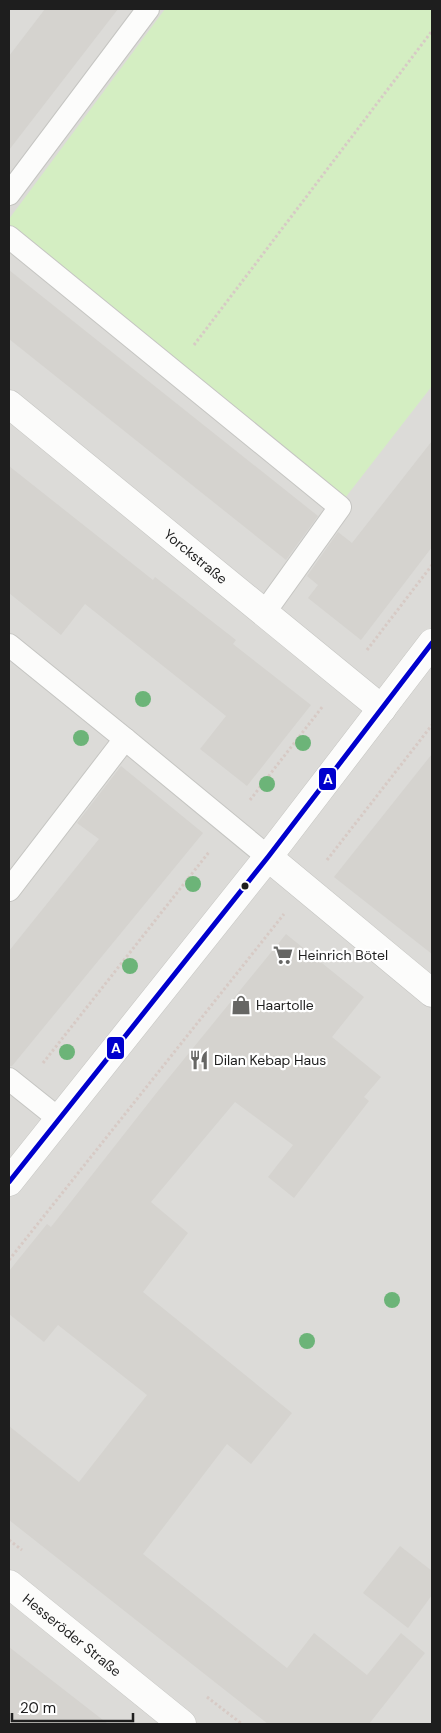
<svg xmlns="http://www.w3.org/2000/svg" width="441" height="1733" font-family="'DM Sans',sans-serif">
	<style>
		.residential { fill: #dcdbd8 }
		.grass { fill: #d4eec2 }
		.building { fill: #d5d3cf }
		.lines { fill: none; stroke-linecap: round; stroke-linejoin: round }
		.lane-casing { stroke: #c5c5c2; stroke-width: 24 }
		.street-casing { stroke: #c5c5c2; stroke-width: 29 }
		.path { stroke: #d7cac5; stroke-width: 3; stroke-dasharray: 2.5 2.5; stroke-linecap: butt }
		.lane { stroke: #fcfcfb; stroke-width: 22 }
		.street { stroke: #fcfcfb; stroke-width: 28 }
		.bus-1-casing { stroke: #fff; stroke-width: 9 }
		.bus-1 { stroke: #0000cd; stroke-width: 5 }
		.tree { fill: #6cb478 }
		.bus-dot { fill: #1e1e1e; stroke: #fff; stroke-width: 2 }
		.labels { text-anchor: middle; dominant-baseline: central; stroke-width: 4.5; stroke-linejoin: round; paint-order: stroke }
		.street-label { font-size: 14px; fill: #1e1e1e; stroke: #fff }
		.poi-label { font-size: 14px; fill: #1e1e1e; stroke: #fff; text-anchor: start }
		.line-badge { stroke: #fff; stroke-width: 2 }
		.badge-label { font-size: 14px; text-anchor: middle; font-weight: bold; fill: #fff }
	</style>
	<rect width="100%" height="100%" fill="#edece6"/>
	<rect class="residential" x="9" y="9" width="423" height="1715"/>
	<path class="grass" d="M165,9H432V386L345,498L9,224V219Z"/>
	<g class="building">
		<path d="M45,9H118L9,150V56Z"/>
		<path d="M9,270L318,516L286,560L9,339Z"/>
		<path d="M432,441V547L361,640L308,598L318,585L307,576L338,532L352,543Z"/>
		<path d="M9,466L153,580L155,577L236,640L233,644L311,705L247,786L200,749L226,716L85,604L61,635L9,593Z"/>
		<path d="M432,754V954L334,877Z"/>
		<path d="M121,766L203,833L12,1066H9V951L99,839L77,823Z"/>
		<path d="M286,934L364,997L332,1037L381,1077L364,1097L369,1101L294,1198L268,1177L293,1145L235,1102L151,1202L188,1233L143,1292L292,1413L251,1464L227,1444L143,1554L287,1668L314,1633L367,1675L401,1633L425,1653L369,1724H268L9,1520V1426L79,1482L147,1395L58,1325L44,1342L9,1314V1271L47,1224L51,1227L158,1091Z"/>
		<path d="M400,1546L432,1571V1595L408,1628L363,1593Z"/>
		<path d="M9,1647L108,1724H9Z"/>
	</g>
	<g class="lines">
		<defs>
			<g id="lane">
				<path d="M9,194L148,9"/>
				<path d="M9,237L340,507L264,613"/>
				<path d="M9,645L125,739L9,890"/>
				<path d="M125,739L268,857"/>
				<path d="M9,1079L59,1119"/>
			</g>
			<g id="street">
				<path id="s1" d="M9,404L382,709"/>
				<path d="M268,857L432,993"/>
				<path d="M9,1182L268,857L432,643"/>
				<path id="s2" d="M9,1584L182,1724"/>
			</g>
		</defs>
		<use href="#lane" class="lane-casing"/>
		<use href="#street" class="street-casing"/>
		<g class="path">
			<path d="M194,345L432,31"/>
			<path d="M367,650L432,565"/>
			<path d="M250,800L323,706"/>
			<path d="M327,860L432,725"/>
			<path d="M43,1063L209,852"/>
			<path d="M9,1260L284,914"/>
			<path d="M9,1540L22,1550"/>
			<path d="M207,1697L242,1724"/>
		</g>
		<use href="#lane" class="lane"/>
		<use href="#street" class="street"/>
		<defs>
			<path id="bus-1" d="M9,1182L268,857L432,643"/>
		</defs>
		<use href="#bus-1" class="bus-1-casing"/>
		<use href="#bus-1" class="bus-1"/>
	</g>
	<g class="tree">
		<circle cx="143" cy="699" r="8"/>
		<circle cx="81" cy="738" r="8"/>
		<circle cx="303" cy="743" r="8"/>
		<circle cx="267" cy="784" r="8"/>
		<circle cx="193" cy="884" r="8"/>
		<circle cx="130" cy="966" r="8"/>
		<circle cx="67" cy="1052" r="8"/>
		<circle cx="392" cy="1300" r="8"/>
		<circle cx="307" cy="1341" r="8"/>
	</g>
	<defs>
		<symbol id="supermarket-bare" viewBox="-9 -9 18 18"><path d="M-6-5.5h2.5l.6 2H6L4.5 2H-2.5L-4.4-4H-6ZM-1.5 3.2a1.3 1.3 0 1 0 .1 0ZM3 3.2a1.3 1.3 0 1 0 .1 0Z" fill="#666664" stroke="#fff" stroke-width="2.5" paint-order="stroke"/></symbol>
		<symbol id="shop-bare" viewBox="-9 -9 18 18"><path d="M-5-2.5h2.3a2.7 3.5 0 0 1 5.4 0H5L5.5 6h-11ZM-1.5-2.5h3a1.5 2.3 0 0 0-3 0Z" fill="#666664" stroke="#fff" stroke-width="2.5" paint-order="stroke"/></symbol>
		<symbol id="restaurant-bare" viewBox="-9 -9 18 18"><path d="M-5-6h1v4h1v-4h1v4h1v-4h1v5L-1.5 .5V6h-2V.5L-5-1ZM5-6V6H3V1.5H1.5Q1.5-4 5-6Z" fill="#666664" stroke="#fff" stroke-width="2.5" paint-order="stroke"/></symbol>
	</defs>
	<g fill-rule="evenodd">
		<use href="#supermarket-bare" x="269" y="941" width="28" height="28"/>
		<use href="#shop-bare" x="227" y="991" width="28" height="28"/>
		<use href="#restaurant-bare" x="185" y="1046" width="28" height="28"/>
	</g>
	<circle class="bus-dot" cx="245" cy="886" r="4.5"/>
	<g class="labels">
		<g class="street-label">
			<text stroke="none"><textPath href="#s1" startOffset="241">Yorckstraße</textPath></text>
			<text stroke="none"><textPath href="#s2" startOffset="81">Hesseröder Straße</textPath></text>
		</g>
		<g class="poi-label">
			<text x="298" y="955">Heinrich Bötel</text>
			<text x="256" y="1005">Haartolle</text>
			<text x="214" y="1060">Dilan Kebap Haus</text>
		</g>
	</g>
	<g class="line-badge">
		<rect x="318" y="767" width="19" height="24" rx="5" fill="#0000cd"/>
		<rect x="106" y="1036" width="19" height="24" rx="5" fill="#0000cd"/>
	</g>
	<g class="badge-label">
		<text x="328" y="784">A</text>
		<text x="116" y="1053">A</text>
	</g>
	<rect width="441" height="1733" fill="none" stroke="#1e1e1e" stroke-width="20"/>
	<path d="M12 1713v8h121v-8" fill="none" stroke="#1e1e1e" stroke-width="2.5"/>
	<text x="20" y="1713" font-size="15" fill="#1e1e1e" stroke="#ffffff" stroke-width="4" paint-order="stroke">20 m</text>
</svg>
